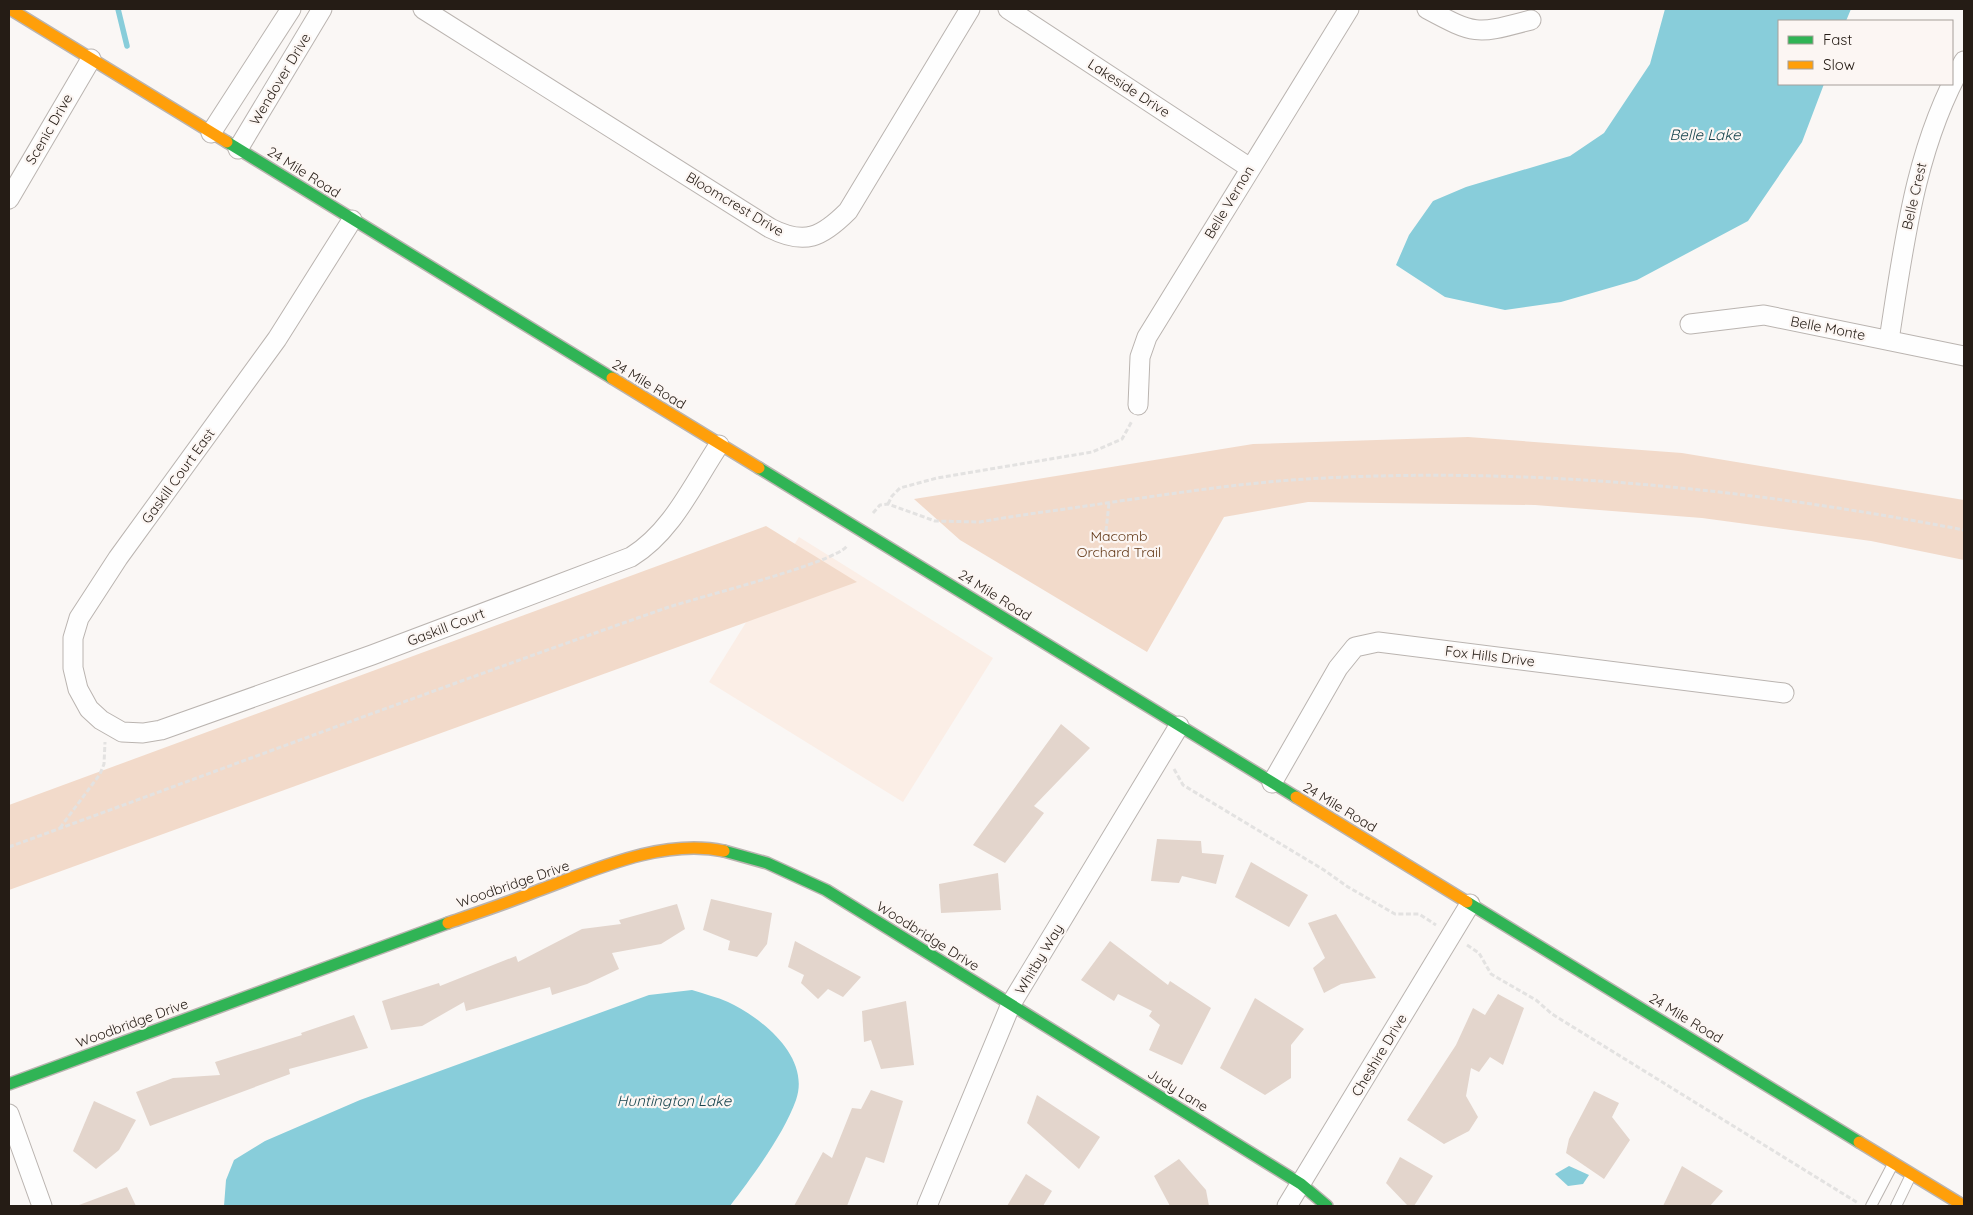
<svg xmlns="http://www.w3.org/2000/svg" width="1973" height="1215" font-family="Quicksand,sans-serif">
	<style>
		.built { fill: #fbeee6 }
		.green { fill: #f2daca }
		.water { fill: #88cdda }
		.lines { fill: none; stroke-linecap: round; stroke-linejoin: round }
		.stream { stroke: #88cdda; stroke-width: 5.5 }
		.building { fill: #e3d5cc }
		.lane-casing { stroke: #bab4b0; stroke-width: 12 }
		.street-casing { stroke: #bab4b0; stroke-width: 21 }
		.fast-casing { stroke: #bab4b0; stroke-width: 14 }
		.slow-casing { stroke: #bab4b0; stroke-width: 14 }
		.path { stroke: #e3e2e1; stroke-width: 3; stroke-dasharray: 5 2.5; stroke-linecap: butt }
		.lane { stroke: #fefefe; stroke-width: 10 }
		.street { stroke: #fefefe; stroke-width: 19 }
		.fast { stroke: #30b455; stroke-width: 11 }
		.slow { stroke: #ff9f0a; stroke-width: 11 }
		.labels { text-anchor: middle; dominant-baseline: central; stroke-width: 4.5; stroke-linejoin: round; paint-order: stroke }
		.street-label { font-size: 14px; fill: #251c15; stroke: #fcf6f3 }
		.park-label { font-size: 14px; fill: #643a19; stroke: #fcf6f3 }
		.water-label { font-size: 15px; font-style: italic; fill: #19464f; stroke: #fcf6f3 }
	</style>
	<rect width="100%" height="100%" fill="#faf7f5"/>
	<path class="built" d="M799,537L993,658L903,802L709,682Z"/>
	<g class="green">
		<path d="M1468,437L1682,453L1964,500V560L1871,541L1702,518L1535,505L1308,502L1224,517L1147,652L960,540L914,499L1253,444Z"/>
		<path d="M766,526L857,582L9,890V805Z"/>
	</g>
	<g class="water">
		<path d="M1665,9H1851L1846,21H1779V84H1824L1802,142L1748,221L1637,280L1561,302L1505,310L1445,297L1396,265L1409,235L1433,201L1466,187L1570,156L1604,133L1650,64Z"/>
		<path d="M692,990C704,994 717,997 728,1002C762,1018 811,1057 796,1100C784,1134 752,1177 730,1206H224L226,1180L234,1160L265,1141L360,1100L649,995Z"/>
		<path d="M1569,1166L1589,1175L1583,1184L1568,1186L1555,1174Z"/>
	</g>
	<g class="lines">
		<path class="stream" d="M118,9L127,46"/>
	</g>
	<g class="building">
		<path d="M1061,724L1090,748L1034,806L1044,813L1005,863L973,845Z"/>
		<path d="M1157,839L1201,841L1202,853L1224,855L1216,884L1182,876L1179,883L1151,881Z"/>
		<path d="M1251,862L1308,895L1289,927L1235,897Z"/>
		<path d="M998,873L1001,910L941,913L939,884Z"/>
		<path d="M711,899L772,913L767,944L757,957L728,950L730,941L703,930Z"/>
		<path d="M677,904L685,929L661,944L612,953L619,969L587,984L552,995L550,987L466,1011L464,1002L422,1026L391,1030L382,1001L439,983L440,986L516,956L518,962L582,929L621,924L619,920Z"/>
		<path d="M1336,914L1376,978L1341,984L1324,993L1313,968L1325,958L1308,923Z"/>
		<path d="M795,941L861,977L843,997L828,989L818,999L801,983L804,975L788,967Z"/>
		<path d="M1110,941L1168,985L1170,981L1211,1008L1182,1065L1149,1050L1160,1025L1149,1016L1152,1011L1118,994L1114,1001L1081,980Z"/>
		<path d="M1498,994L1524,1008L1503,1065L1490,1057L1479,1072L1471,1068L1466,1096L1478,1117L1469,1131L1444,1144L1407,1120L1456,1045L1473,1008L1485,1015Z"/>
		<path d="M1255,998L1304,1029L1291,1045V1078L1265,1095L1220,1068Z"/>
		<path d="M906,1001L914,1065L881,1069L871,1040L864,1042L862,1011Z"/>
		<path d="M354,1015L368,1048L289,1069L290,1074L150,1126L136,1092L173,1078L220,1075L215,1062L302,1035L301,1033Z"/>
		<path d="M871,1090L903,1101L884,1163L866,1157L847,1206H794L823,1152L832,1158L852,1108L861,1109Z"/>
		<path d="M1594,1091L1619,1103L1612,1117L1630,1140L1604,1179L1566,1153L1569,1139Z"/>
		<path d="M1037,1095L1100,1137L1079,1169L1027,1123Z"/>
		<path d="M94,1101L136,1120L119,1150L96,1169L73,1151Z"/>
		<path d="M1400,1157L1433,1176L1414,1206H1408L1386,1183Z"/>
		<path d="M1179,1159L1206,1190L1209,1206H1170L1154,1176Z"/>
		<path d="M1682,1166L1723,1191L1710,1206H1663Z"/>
		<path d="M1026,1174L1052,1191L1043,1206H1007Z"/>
		<path d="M127,1187L136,1206H79V1205Z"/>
	</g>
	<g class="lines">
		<defs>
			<g id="lane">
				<path d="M1871,1206L1893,1164"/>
				<path d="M1896,1206L1911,1175"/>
			</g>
			<g id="street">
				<path d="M423,9L770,228C805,246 822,237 848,211L970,9"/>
				<path d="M1008,9L1250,168"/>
				<path d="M1427,9C1477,36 1477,34 1531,20"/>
				<path d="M211,133L291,9"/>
				<path d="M238,149L322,9"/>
				<path d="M9,199L91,59"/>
				<path d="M352,220L277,339L118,558L79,618L73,638V668L78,689L89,709L101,720L122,732L143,733L161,730L372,655L631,557C672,532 693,484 719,445"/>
				<path d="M1690,324L1764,315L1964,356"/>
				<path d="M1889,340C1904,244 1915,146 1964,61"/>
				<path d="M1138,405L1140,357L1147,337L1349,9"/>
				<path d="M1272,783L1338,668L1355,647L1378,642L1784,693"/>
				<path d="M9,1114L42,1206"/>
				<path d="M927,1206L1011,1004L1179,726"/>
				<path d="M1287,1206L1470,904"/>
			</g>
			<g id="fast">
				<path d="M227,142L612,378"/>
				<path d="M759,468L1296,797"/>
				<path d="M724,851L767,863L826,890L1301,1184L1327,1206"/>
				<path d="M1467,902L1859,1142"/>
				<path d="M9,1084L448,923"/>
			</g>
			<g id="slow">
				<path d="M10,9L227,142"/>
				<path d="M612,378L759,468"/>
				<path d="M1296,797L1467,902"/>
				<path d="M448,923C477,913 507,903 537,891C594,870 662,838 724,851"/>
				<path d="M1859,1142L1964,1206"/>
			</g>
		</defs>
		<use href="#lane" class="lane-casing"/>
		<use href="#street" class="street-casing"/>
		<use href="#fast" class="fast-casing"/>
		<use href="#slow" class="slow-casing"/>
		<g class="path">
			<path d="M888,504L892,496L900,488L937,478L1092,452L1122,439L1132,421"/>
			<path d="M873,513L880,505L888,504L935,521L980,522C1024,514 1068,509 1113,502C1177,493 1241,483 1306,479C1527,466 1747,488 1964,530"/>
			<path d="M1106,531L1109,503"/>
			<path d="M1174,769L1183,785L1324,870L1348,887L1395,914H1419L1436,925"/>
			<path d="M60,828L100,774L104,764L105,742"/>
			<path d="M9,847C228,767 446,685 666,608C695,598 835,563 847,546"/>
			<path d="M1467,945L1479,953L1491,974L1536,1000L1552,1014L1858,1203"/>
		</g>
		<use href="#lane" class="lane"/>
		<use href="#street" class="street"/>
		<use href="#fast" class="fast"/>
		<use href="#slow" class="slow"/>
	</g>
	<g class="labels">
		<g class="street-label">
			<text transform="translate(280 79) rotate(-59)">Wendover Drive</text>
			<text transform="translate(1129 88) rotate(33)">Lakeside Drive</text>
			<text transform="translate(49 129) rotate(-60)">Scenic Drive</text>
			<text transform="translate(304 172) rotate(32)">24 Mile Road</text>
			<text transform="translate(1914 196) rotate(-77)">Belle Crest</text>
			<text transform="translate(1229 202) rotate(-59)">Belle Vernon</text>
			<text transform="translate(735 204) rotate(31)">Bloomcrest Drive</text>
			<text transform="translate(1828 328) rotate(11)">Belle Monte</text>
			<text transform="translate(649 384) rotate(31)">24 Mile Road</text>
			<text transform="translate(178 476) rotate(-54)">Gaskill Court East</text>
			<text transform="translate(995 595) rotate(32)">24 Mile Road</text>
			<text transform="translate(446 627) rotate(-21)">Gaskill Court</text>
			<text transform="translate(1490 656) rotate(7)">Fox Hills Drive</text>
			<text transform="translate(1340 807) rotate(31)">24 Mile Road</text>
			<text transform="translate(513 884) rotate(-19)">Woodbridge Drive</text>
			<text transform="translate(928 936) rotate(32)">Woodbridge Drive</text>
			<text transform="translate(1039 959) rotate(-59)">Whitby Way</text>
			<text transform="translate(1686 1018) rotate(31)">24 Mile Road</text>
			<text transform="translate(132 1023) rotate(-20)">Woodbridge Drive</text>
			<text transform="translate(1379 1055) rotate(-59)">Cheshire Drive</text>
			<text transform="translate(1178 1090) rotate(32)">Judy Lane</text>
		</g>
		<g class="park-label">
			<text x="1119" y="536">Macomb<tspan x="1119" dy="16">Orchard Trail</tspan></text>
		</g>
		<g class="water-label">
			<text x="1705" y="134">Belle Lake</text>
			<text x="674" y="1100">Huntington Lake</text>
		</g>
	</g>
	<rect width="1973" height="1215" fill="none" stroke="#251c15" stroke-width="20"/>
	<rect x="1778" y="20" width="175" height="65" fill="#fcf6f3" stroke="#a69f9a"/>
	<rect x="1788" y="36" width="25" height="8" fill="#30b455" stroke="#a69f9a"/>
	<text x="1823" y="45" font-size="15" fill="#251c15">Fast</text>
	<rect x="1788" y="61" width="25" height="8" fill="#ff9f0a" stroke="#a69f9a"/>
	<text x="1823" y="70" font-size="15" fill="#251c15">Slow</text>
</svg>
